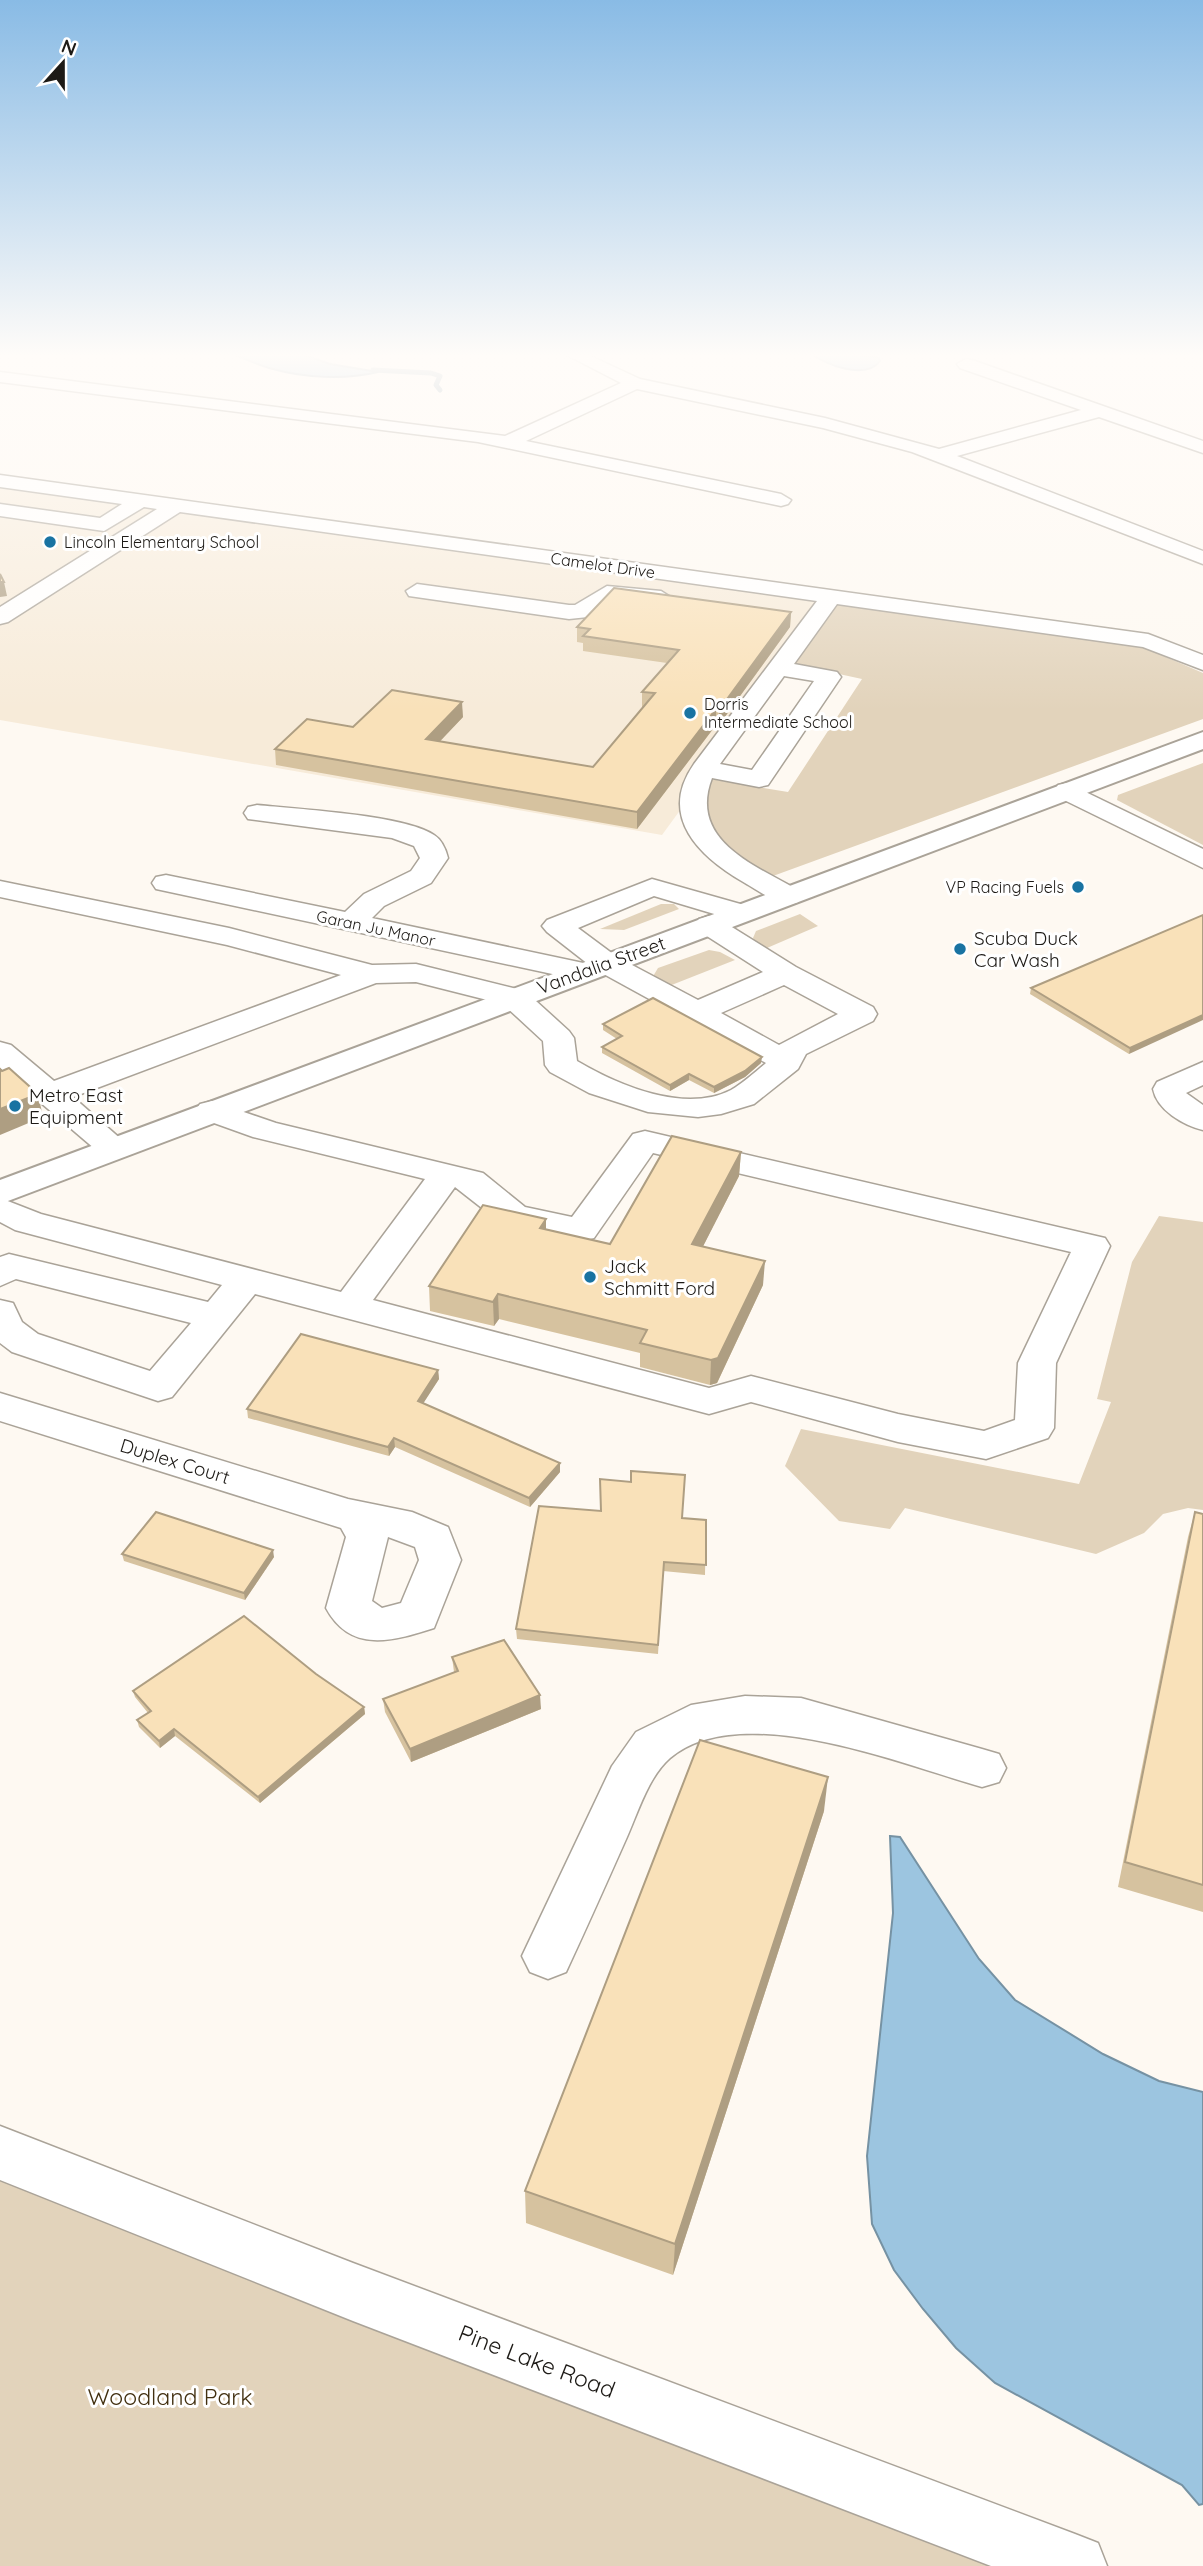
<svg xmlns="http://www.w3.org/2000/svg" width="1203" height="2566" font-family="Quicksand,sans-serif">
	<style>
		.built { fill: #f7ebd9 }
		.green { fill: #e2d3bb }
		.water { fill: #9cc5e0; stroke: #7692a3; stroke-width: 2 }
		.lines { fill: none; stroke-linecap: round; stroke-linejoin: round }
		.stream { stroke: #7692a3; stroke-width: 5 }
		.minor-casing { stroke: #aaa398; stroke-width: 3 }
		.major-casing { stroke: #aaa398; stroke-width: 4 }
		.minor { fill: #fff; fill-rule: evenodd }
		.major { fill: #fff; fill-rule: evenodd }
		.wall { fill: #d6c29f }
		.shaded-wall { fill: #ae9e82 }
		.building { fill: #f9e1b9; stroke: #ae9e82; stroke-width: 2 }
		.poi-dot { fill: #1973a2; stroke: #fff; stroke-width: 2.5 }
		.labels { text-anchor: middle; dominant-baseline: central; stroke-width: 6; stroke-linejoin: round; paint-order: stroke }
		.far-poi-label { font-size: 16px; fill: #1d1a16; stroke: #fff; text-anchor: start }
		.far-street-label { font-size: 16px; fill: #1d1a16; stroke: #fff }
		.poi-label { font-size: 19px; fill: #1d1a16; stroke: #fff; text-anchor: start }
		.street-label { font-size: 19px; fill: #1d1a16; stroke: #fff }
		.near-street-label { font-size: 23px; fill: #1d1a16; stroke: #fff }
		.near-park-label { font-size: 23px; fill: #423010; stroke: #fff }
	</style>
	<rect width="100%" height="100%" fill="#fef9f2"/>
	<path class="built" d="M0,486L833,601L662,835L0,720Z"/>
	<g class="green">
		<path d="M827,602L1145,648L1203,673V719L762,880L691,811L698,777L788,792L862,679L784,662Z"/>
		<path d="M1203,763V845L1117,800L1118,795Z"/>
		<path d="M661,904H674L679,909L624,930L600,929Z"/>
		<path d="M800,914L818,926L767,948L756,945L753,938L756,931Z"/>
		<path d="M709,950L720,952L735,960L664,988L652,978L658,968Z"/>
		<path d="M1159,1216L1203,1222V1510L1188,1508L1163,1514L1144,1533L1096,1554L905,1508L890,1529L839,1521L785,1466L801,1429L1079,1484L1111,1402L1097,1399L1132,1262Z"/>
		<path d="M0,2149L1070,2566H0Z"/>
	</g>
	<g class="water">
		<path d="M226,352H296L330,364L378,372C345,380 305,378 273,369C257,365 242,357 226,352Z"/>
		<path d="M809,352H856L854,353L879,358L880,361C865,381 824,364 809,352Z"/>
		<path d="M890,1836L900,1837L979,1959L1015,2000L1103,2054L1159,2081L1203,2092V2504L1199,2505L1182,2485L995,2383L956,2348L923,2309L894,2270L872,2224L867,2156L893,1913Z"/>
	</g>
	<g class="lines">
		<path class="stream" d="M373,370L431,373L440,376L436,385L440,390"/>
		<defs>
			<g id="minor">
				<path d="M561,352H582L640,379L825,418L939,449L1081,410L960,368L957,364L966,359L972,360L1203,441V453L1099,417L957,456L1203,551V564L912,452L823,428L637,389L526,441L781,494L791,500L788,504L781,506L478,442L0,382V372L505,436L621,383Z"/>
				<path d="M0,475L1148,634L1203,655V670L1143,647L837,604L794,664L837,672L841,677L768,785L759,787L712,778C688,840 754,865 798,890L802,896L798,902L788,905C772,901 759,891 745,883C700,857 657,817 694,764L817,601L180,512L8,622L0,624V607L157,509L144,507L104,531L0,516V504L100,518L122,504L0,487ZM784,676L814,681L752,770L720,764Z"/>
				<path d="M417,584L569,605H575L607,586L661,591L672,598L661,605L611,600L588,617L569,619L409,596L406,591Z"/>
				<path d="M1067,783L1203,849V868L1058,797L1054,791L1058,785Z"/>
				<path d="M257,805C296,809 405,815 434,835C442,840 446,850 448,858L431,883L384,906L372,918L588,964L547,932L542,926L547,920L652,879L751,907L755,913L751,919L741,922L654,896L578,928L617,957L698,1000L763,972L699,931L694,925L699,919L709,916L719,919L796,967L873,1007L877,1014L873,1021L806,1054L798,1069L754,1104L721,1114L698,1117L648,1112L589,1093L550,1072L545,1065L543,1041L503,1004L416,982L376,983L73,1097L131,1148L126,1155L114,1158L102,1155L0,1068V1042L11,1045L54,1081L341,975L227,945L0,897V881L229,928L372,965L416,964L525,991L569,1031L574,1038L577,1061C618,1085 684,1114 731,1090C743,1083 755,1072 766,1063L600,972L596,978L585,981L156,889L152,883L156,877L166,875L345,912L364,894L411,871L420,858L414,846L392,838L248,819L244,813L248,807ZM784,985L838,1014L779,1045L721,1013Z"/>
				<path d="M1203,1062V1085L1186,1093L1203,1105V1130C1183,1125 1157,1110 1153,1089L1157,1082Z"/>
				<path d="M212,1101L276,1123L483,1173L525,1207L572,1217L633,1134L645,1131L1092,1235L1105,1238L1110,1246L1056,1363L1054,1428L1048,1438L986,1459L898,1442L751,1402L709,1414L255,1294L172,1397L158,1401L12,1352L0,1343V1300L13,1303L22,1322L38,1334L150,1371L191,1323L16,1279L0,1286V1257L9,1254L208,1302L222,1285L15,1230L0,1222V1198L41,1214L341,1292L425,1179L253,1137L200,1118L195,1111L200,1104ZM653,1153L1071,1252L1018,1363L1015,1420L984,1431L898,1414L751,1376L709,1388L373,1300L455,1187L501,1223L581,1241L594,1238Z"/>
				<path d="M0,1393L348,1499L412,1512L448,1527L461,1560L434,1628C393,1641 351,1654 326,1608L346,1537L341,1528L0,1421ZM388,1537L415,1547L419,1560L401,1603L382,1608L372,1601Z"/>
				<path d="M745,1696L801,1698L982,1749L999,1754L1006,1768L999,1782L982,1787C903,1765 741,1698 670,1758C649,1776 638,1812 627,1837C607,1882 587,1927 566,1972L548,1979L530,1972L522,1956L612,1766L636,1732L691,1705Z"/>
				<path d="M0,2126L353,2263L1075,2534L1098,2543L1107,2566H991L353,2321L0,2180Z"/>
			</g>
			<path id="major" d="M1203,732V749L0,1204V1180Z"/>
		</defs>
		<use href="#minor" class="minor-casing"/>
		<use href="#major" class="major-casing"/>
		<use href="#minor" class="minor"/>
		<use href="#major" class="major"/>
	</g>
	<g class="wall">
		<path d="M791,612L790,627L719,725H716L637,829L276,765L275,749L353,727L463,717L440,741L593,767L643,707H642V692L667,663L583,651V643L577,642V627Z"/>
		<path d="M1203,915L1129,1054L1030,994L1031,988Z"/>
		<path d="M603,1024L761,1063L745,1077L714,1093L689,1080L670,1091L602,1053V1047L617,1039L603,1030Z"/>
		<path d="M741,1152L739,1176L703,1246L763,1285L717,1383L710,1385L640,1367V1353L499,1319L494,1326L430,1311L429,1286L546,1229L610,1244Z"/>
		<path d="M438,1370L439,1379L423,1403L560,1472L530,1507L395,1447L389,1456L248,1418L247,1409Z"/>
		<path d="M631,1471L682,1518L706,1520L705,1575L663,1571L658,1654L517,1639L516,1629L631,1481Z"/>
		<path d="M1195,1512L1203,1514V1912L1118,1887L1188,1537Z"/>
		<path d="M122,1554L274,1557L245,1600L124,1561Z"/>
		<path d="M452,1657L541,1709L411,1762L385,1712L383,1699L454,1672Z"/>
		<path d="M316,1674L364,1707L365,1714L260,1803L175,1736L160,1748L139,1727L137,1720L148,1713L135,1697L133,1691Z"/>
		<path d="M824,1811L673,2275L526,2223L525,2191Z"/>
	</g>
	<g class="shaded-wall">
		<path d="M0,582H4L7,596L0,597Z"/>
		<path d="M791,612L790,627L719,725V710Z"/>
		<path d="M462,702L463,717L427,755L426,739Z"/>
		<path d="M716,709V725L637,829V812Z"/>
		<path d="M1203,1015V1020L1129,1054L1130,1048Z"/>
		<path d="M762,1057L761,1063L745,1077L714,1093V1087Z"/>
		<path d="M689,1074V1080L670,1091V1085Z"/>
		<path d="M38,1094L43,1117L0,1135V1109Z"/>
		<path d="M741,1152L739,1176L692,1268V1244Z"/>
		<path d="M546,1219V1243L540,1228Z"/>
		<path d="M765,1261L763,1285L717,1383L710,1385L711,1360Z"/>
		<path d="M498,1294L499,1319L494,1326L493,1302Z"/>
		<path d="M438,1370L439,1379L419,1410L418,1401Z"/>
		<path d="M394,1438L395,1447L389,1456L388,1447Z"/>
		<path d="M560,1463V1472L530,1507L529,1498Z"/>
		<path d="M273,1550L274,1557L245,1600L244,1593Z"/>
		<path d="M540,1695L541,1709L411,1762L410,1749Z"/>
		<path d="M364,1707L365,1714L260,1803L258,1797Z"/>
		<path d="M174,1729L175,1736L160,1748L159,1741Z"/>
		<path d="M828,1777L824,1811L673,2275L675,2244Z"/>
	</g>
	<g class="building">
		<path d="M0,574L4,582H0Z"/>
		<path d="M614,588L791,612L719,710L716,709L637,812L275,749L307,719L353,727L392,690L462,702L426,739L593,767L655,693L642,692L679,650L583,636L590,629L577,627Z"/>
		<path d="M1203,915V1015L1130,1048L1031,988Z"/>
		<path d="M653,998L762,1057L745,1071L714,1087L689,1074L670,1085L602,1047L622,1036L603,1024Z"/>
		<path d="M9,1068L38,1094L0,1109V1069L2,1071Z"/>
		<path d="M672,1136L741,1152L692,1244L765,1261L718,1358L711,1360L640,1343L647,1330L498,1294L493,1302L429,1286L483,1205L546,1219L540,1228L610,1244Z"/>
		<path d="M301,1334L438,1370L418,1401L560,1463L529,1498L394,1438L388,1447L247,1409Z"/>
		<path d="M631,1471L685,1475L682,1518L706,1520V1565L664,1562L658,1645L516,1629L539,1506L601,1511L600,1479L631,1482Z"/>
		<path d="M156,1512L273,1550L244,1593L122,1554Z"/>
		<path d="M1195,1512L1203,1514V1885L1125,1862Z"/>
		<path d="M244,1616L316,1674L364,1707L258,1797L174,1729L159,1741L137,1720L151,1711L133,1691Z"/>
		<path d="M504,1640L540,1695L410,1749L383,1699L458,1671L452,1657Z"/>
		<path d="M700,1740L828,1777L675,2244L525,2191Z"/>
	</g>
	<linearGradient id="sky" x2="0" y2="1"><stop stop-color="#89bbe5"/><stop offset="0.5" stop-color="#fffcf9"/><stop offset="1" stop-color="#fffcf9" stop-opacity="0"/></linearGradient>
	<rect width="1203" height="711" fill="url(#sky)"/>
	<g class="poi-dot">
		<circle cx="50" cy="542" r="7"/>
		<circle cx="690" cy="713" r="7"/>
		<circle cx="1078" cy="887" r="7"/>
		<circle cx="960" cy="949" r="7"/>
		<circle cx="15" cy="1106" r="7"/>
		<circle cx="590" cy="1277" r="7"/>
	</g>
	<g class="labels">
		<g class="far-poi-label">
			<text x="64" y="542">Lincoln Elementary School</text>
			<text x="704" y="704">Dorris<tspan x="704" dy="18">Intermediate School</tspan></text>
			<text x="1064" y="887" text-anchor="end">VP Racing Fuels</text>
		</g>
		<g class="far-street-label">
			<text transform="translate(603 565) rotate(8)">Camelot Drive</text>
			<text transform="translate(376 928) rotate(12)">Garan Ju Manor</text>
		</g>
		<g class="poi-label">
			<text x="974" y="938">Scuba Duck<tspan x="974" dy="22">Car Wash</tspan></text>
			<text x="29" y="1095">Metro East<tspan x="29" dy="22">Equipment</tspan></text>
			<text x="604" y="1266">Jack<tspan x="604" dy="22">Schmitt Ford</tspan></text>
		</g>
		<g class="street-label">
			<text transform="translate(601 965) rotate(-20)">Vandalia Street</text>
			<text transform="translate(175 1461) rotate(17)">Duplex Court</text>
		</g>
		<g class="near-street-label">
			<text transform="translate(537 2361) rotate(21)">Pine Lake Road</text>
		</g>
		<g class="near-park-label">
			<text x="170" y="2396">Woodland Park</text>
		</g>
	</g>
	<g transform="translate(63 63) rotate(21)" stroke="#ffffff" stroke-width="5" paint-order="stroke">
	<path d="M0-5L12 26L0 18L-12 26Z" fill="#1d1a16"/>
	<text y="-10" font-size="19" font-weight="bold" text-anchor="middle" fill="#1d1a16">N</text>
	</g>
</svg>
